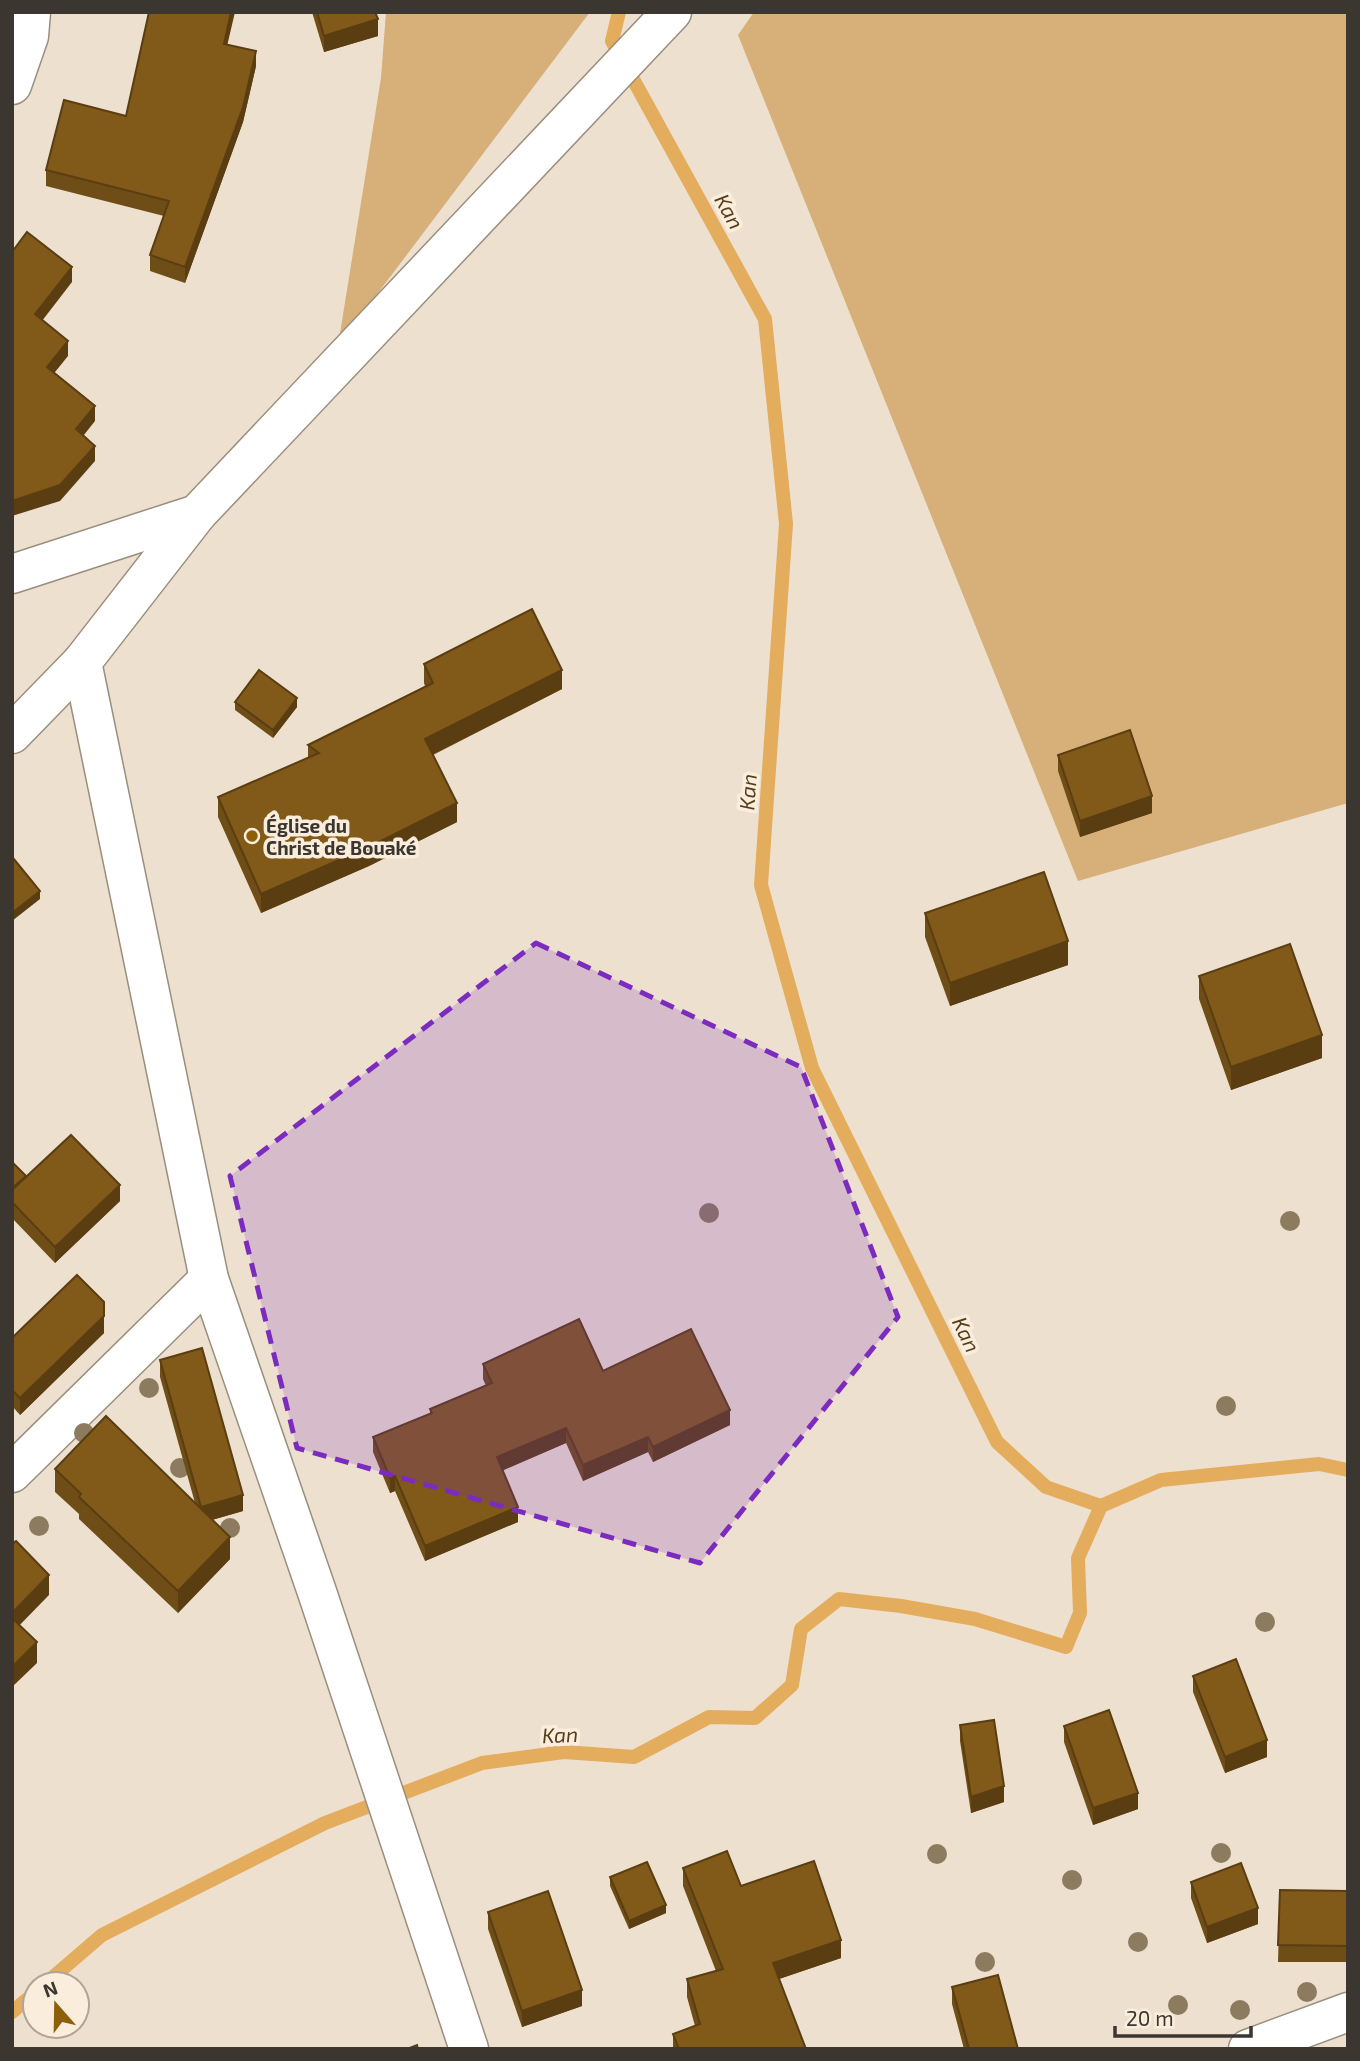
<svg xmlns="http://www.w3.org/2000/svg" width="1360" height="2061" font-family="'Exo 2',sans-serif">
	<style>
		.green { fill: #d7af78 }
		.lines { fill: none; stroke-linecap: round; stroke-linejoin: round }
		.stream { stroke: #e4ad5d; stroke-width: 14 }
		.minor-casing { stroke: #9a8e7e; stroke-width: 41 }
		.tertiary-casing { stroke: #9a8e7e; stroke-width: 41 }
		.minor { stroke: #fff; stroke-width: 38 }
		.tertiary { stroke: #fff; stroke-width: 38 }
		.tree { fill: #8d7b5f }
		.wall { fill: #6f4d16 }
		.shaded-wall { fill: #5a3e12 }
		.building { fill: #815919; stroke: #5a3e12; stroke-width: 2 }
		.marked { fill: #7b2cbf; fill-opacity: 0.2; stroke: #7b2cbf; stroke-width: 5; stroke-dasharray: 14 9; stroke-linejoin: round }
		.poi-dot { fill: #8d5f07; stroke: #faeddc; stroke-width: 2.5 }
		.labels { text-anchor: middle; dominant-baseline: central; stroke-width: 7; stroke-linejoin: round; paint-order: stroke }
		.poi-label { font-size: 19px; font-weight: bold; fill: #3b362f; stroke: #faeddc; text-anchor: start }
		.water-label { font-size: 21px; font-style: italic; fill: #553e1c; stroke: #faeddc }
	</style>
	<rect width="100%" height="100%" fill="#ede0cf"/>
	<g class="green">
		<path d="M386,12H590L338,346L381,78Z"/>
		<path d="M754,12H1348V803L1078,881L738,35Z"/>
	</g>
	<g class="lines">
		<g class="stream">
			<path d="M619,12L612,41L765,319L786,524L761,885L812,1068L997,1442L1046,1487L1101,1506"/>
			<path d="M45,1984L102,1935L325,1823L482,1763L564,1752L634,1757L709,1717L755,1718L792,1685L801,1629L839,1599L901,1606L975,1619L1066,1647L1080,1613L1078,1558L1101,1506L1161,1480L1319,1464L1348,1470"/>
			<path d="M12,2012L35,1993"/>
		</g>
		<defs>
			<g id="minor">
				<path d="M12,85L29,36L31,12"/>
				<path d="M82,662L209,1279L317,1592L469,2049"/>
				<path d="M12,734L82,662L197,514"/>
				<path d="M12,1473L209,1279"/>
				<path d="M1248,2049L1348,2012"/>
			</g>
			<path id="tertiary" d="M12,574L197,514L672,12"/>
		</defs>
		<use href="#minor" class="minor-casing"/>
		<use href="#tertiary" class="tertiary-casing"/>
		<use href="#minor" class="minor"/>
		<use href="#tertiary" class="tertiary"/>
	</g>
	<g class="tree">
		<circle cx="709" cy="1213" r="10"/>
		<circle cx="1290" cy="1221" r="10"/>
		<circle cx="149" cy="1388" r="10"/>
		<circle cx="1226" cy="1406" r="10"/>
		<circle cx="84" cy="1433" r="10"/>
		<circle cx="180" cy="1468" r="10"/>
		<circle cx="39" cy="1526" r="10"/>
		<circle cx="230" cy="1528" r="10"/>
		<circle cx="1265" cy="1622" r="10"/>
		<circle cx="1221" cy="1853" r="10"/>
		<circle cx="937" cy="1854" r="10"/>
		<circle cx="1072" cy="1880" r="10"/>
		<circle cx="1138" cy="1942" r="10"/>
		<circle cx="985" cy="1962" r="10"/>
		<circle cx="1307" cy="1992" r="10"/>
		<circle cx="1178" cy="2005" r="10"/>
		<circle cx="1240" cy="2010" r="10"/>
	</g>
	<g class="wall">
		<path d="M312,12H375L378,36L324,52Z"/>
		<path d="M228,45L256,66L243,122L185,283L150,271V255L164,216L46,186V170L126,116Z"/>
		<path d="M424,664L562,689L433,755L457,822L369,866L261,913L218,817V797L308,758V745L425,686L424,683Z"/>
		<path d="M235,702L297,707L273,738L235,710Z"/>
		<path d="M1058,755L1152,813L1080,837L1058,771Z"/>
		<path d="M925,913L1068,965L950,1006L925,937Z"/>
		<path d="M1199,976L1322,1058L1231,1090L1199,999Z"/>
		<path d="M12,1162L26,1178L120,1201L55,1263L12,1218Z"/>
		<path d="M104,1333L20,1415L12,1406V1338Z"/>
		<path d="M160,1360L243,1511L212,1520L230,1559L178,1613L79,1519V1514L55,1492V1469L195,1503L160,1377Z"/>
		<path d="M483,1364L603,1371L730,1425L653,1462L648,1452L583,1481L566,1443L503,1470L518,1522L425,1561L395,1491L390,1493L373,1452V1437L430,1414V1409L486,1386L483,1379Z"/>
		<path d="M1193,1676L1267,1757L1225,1773L1193,1692Z"/>
		<path d="M960,1725L1004,1802L971,1813L960,1741Z"/>
		<path d="M1064,1726L1138,1809L1093,1825L1064,1742Z"/>
		<path d="M683,1868L741,1886L841,1958L779,1979L806,2049H673V2034L695,2026L687,1997V1979L716,1971L683,1886Z"/>
		<path d="M610,1877L666,1913L629,1929L610,1886Z"/>
		<path d="M1191,1882L1258,1924L1207,1943L1191,1898Z"/>
		<path d="M1280,1890L1348,1891V1962H1278Z"/>
		<path d="M488,1912L582,2006L522,2027L488,1929Z"/>
		<path d="M952,1987L1018,2049H964L952,2004Z"/>
	</g>
	<g class="shaded-wall">
		<path d="M231,12H235L224,59V44Z"/>
		<path d="M378,19V36L324,52V36Z"/>
		<path d="M256,51V66L243,122L185,283V267Z"/>
		<path d="M72,267V282L35,330V314Z"/>
		<path d="M68,341V356L47,382V367Z"/>
		<path d="M95,406V421L76,445V429Z"/>
		<path d="M95,446V461L60,501L12,516V501Z"/>
		<path d="M562,670V689L425,758V739Z"/>
		<path d="M297,698V707L273,738V730Z"/>
		<path d="M1152,796V813L1080,837V821Z"/>
		<path d="M457,803V822L369,866L261,913V894Z"/>
		<path d="M40,891V899L12,921V913Z"/>
		<path d="M1068,941V965L950,1006V983Z"/>
		<path d="M1322,1035V1058L1231,1090V1067Z"/>
		<path d="M120,1185V1201L55,1263V1247Z"/>
		<path d="M104,1316V1333L20,1415V1398Z"/>
		<path d="M730,1410V1425L653,1462V1447Z"/>
		<path d="M566,1428V1443L497,1473V1457Z"/>
		<path d="M648,1437V1452L583,1481V1465Z"/>
		<path d="M395,1476V1491L390,1493V1478Z"/>
		<path d="M243,1495V1511L201,1523V1507Z"/>
		<path d="M518,1507V1522L425,1561V1546Z"/>
		<path d="M230,1537V1559L178,1613V1591Z"/>
		<path d="M49,1575V1595L12,1633V1613Z"/>
		<path d="M37,1642V1663L12,1687V1667Z"/>
		<path d="M1267,1740V1757L1225,1773V1757Z"/>
		<path d="M1004,1786V1802L971,1813V1797Z"/>
		<path d="M1138,1793V1809L1093,1825V1808Z"/>
		<path d="M666,1905V1913L629,1929V1921Z"/>
		<path d="M1258,1908V1924L1207,1943V1927Z"/>
		<path d="M841,1940V1958L773,1981V1963Z"/>
		<path d="M582,1990V2006L522,2027V2011Z"/>
	</g>
	<g class="building">
		<path d="M149,12H231L224,44L256,51L243,107L185,267L150,255L169,201L46,170L64,100L126,116Z"/>
		<path d="M317,12H375L378,19L324,36Z"/>
		<path d="M27,232L72,267L35,314L68,341L47,367L95,406L76,429L95,446L60,485L12,501V252Z"/>
		<path d="M532,609L562,670L425,739L457,803L369,847L261,894L218,797L319,753L308,745L433,683L424,664Z"/>
		<path d="M259,670L297,698L273,730L235,702Z"/>
		<path d="M1130,730L1152,796L1080,821L1058,755Z"/>
		<path d="M13,858L40,891L12,913V859Z"/>
		<path d="M1044,872L1068,941L950,983L925,913Z"/>
		<path d="M1290,944L1322,1035L1231,1067L1199,976Z"/>
		<path d="M71,1135L120,1185L55,1247L12,1202V1190Z"/>
		<path d="M12,1162L26,1176L12,1188Z"/>
		<path d="M77,1275L104,1302V1316L20,1398L12,1390V1338Z"/>
		<path d="M579,1319L603,1371L691,1329L730,1410L653,1447L648,1437L583,1465L566,1428L497,1457L518,1507L425,1546L395,1476L390,1478L373,1437L432,1413L430,1409L492,1383L483,1364Z"/>
		<path d="M202,1348L243,1495L201,1507L160,1360Z"/>
		<path d="M106,1416L230,1537L178,1591L79,1497L81,1494L55,1469Z"/>
		<path d="M16,1541L49,1575L12,1613V1544Z"/>
		<path d="M12,1618L37,1642L12,1667Z"/>
		<path d="M1236,1659L1267,1740L1225,1757L1193,1676Z"/>
		<path d="M1109,1710L1138,1793L1093,1808L1064,1726Z"/>
		<path d="M994,1720L1004,1786L971,1797L960,1725Z"/>
		<path d="M727,1851L741,1886L814,1861L841,1940L773,1963L806,2049H679L673,2034L700,2024L687,1979L723,1969L683,1868Z"/>
		<path d="M647,1862L666,1905L629,1921L610,1877Z"/>
		<path d="M1241,1863L1258,1908L1207,1927L1191,1882Z"/>
		<path d="M1280,1890L1348,1891V1946L1278,1945Z"/>
		<path d="M548,1891L582,1990L522,2011L488,1912Z"/>
		<path d="M998,1975L1018,2049H969L952,1987Z"/>
		<path d="M417,2045L418,2049H407Z"/>
	</g>
	<path class="marked" d="M536,943L801,1067L898,1317L700,1563L297,1448L230,1176Z"/>
	<circle class="poi-dot" cx="252" cy="836" r="7"/>
	<g class="labels">
		<g class="poi-label">
			<text x="266" y="825">Église du<tspan x="266" dy="22">Christ de Bouaké</tspan></text>
		</g>
		<g class="water-label">
			<text transform="translate(730 211) rotate(61)">Kan</text>
			<text transform="translate(747 792) rotate(-86)">Kan</text>
			<text transform="translate(967 1334) rotate(64)">Kan</text>
			<text transform="translate(560 1734) rotate(-2)">Kan</text>
		</g>
	</g>
	<rect width="1360" height="2061" fill="none" stroke="#3b362f" stroke-width="28"/>
	<g transform="translate(56 2005) rotate(340)"><circle r="33" fill="#faeddc" stroke="#aea497" stroke-width="2"/>
	<path d="M0-5L12 26L0 18L-12 26Z" fill="#8d5f07"/>
	<text y="-10" font-size="19" font-weight="bold" text-anchor="middle" fill="#3b362f">N</text>
	</g>
	<path d="M1115 2026v10h136v-10" fill="none" stroke="#3b362f" stroke-width="3.5"/>
	<text x="1126" y="2026" font-size="21" fill="#3b362f" stroke="#faeddc" stroke-width="5" paint-order="stroke">20 m</text>
</svg>
